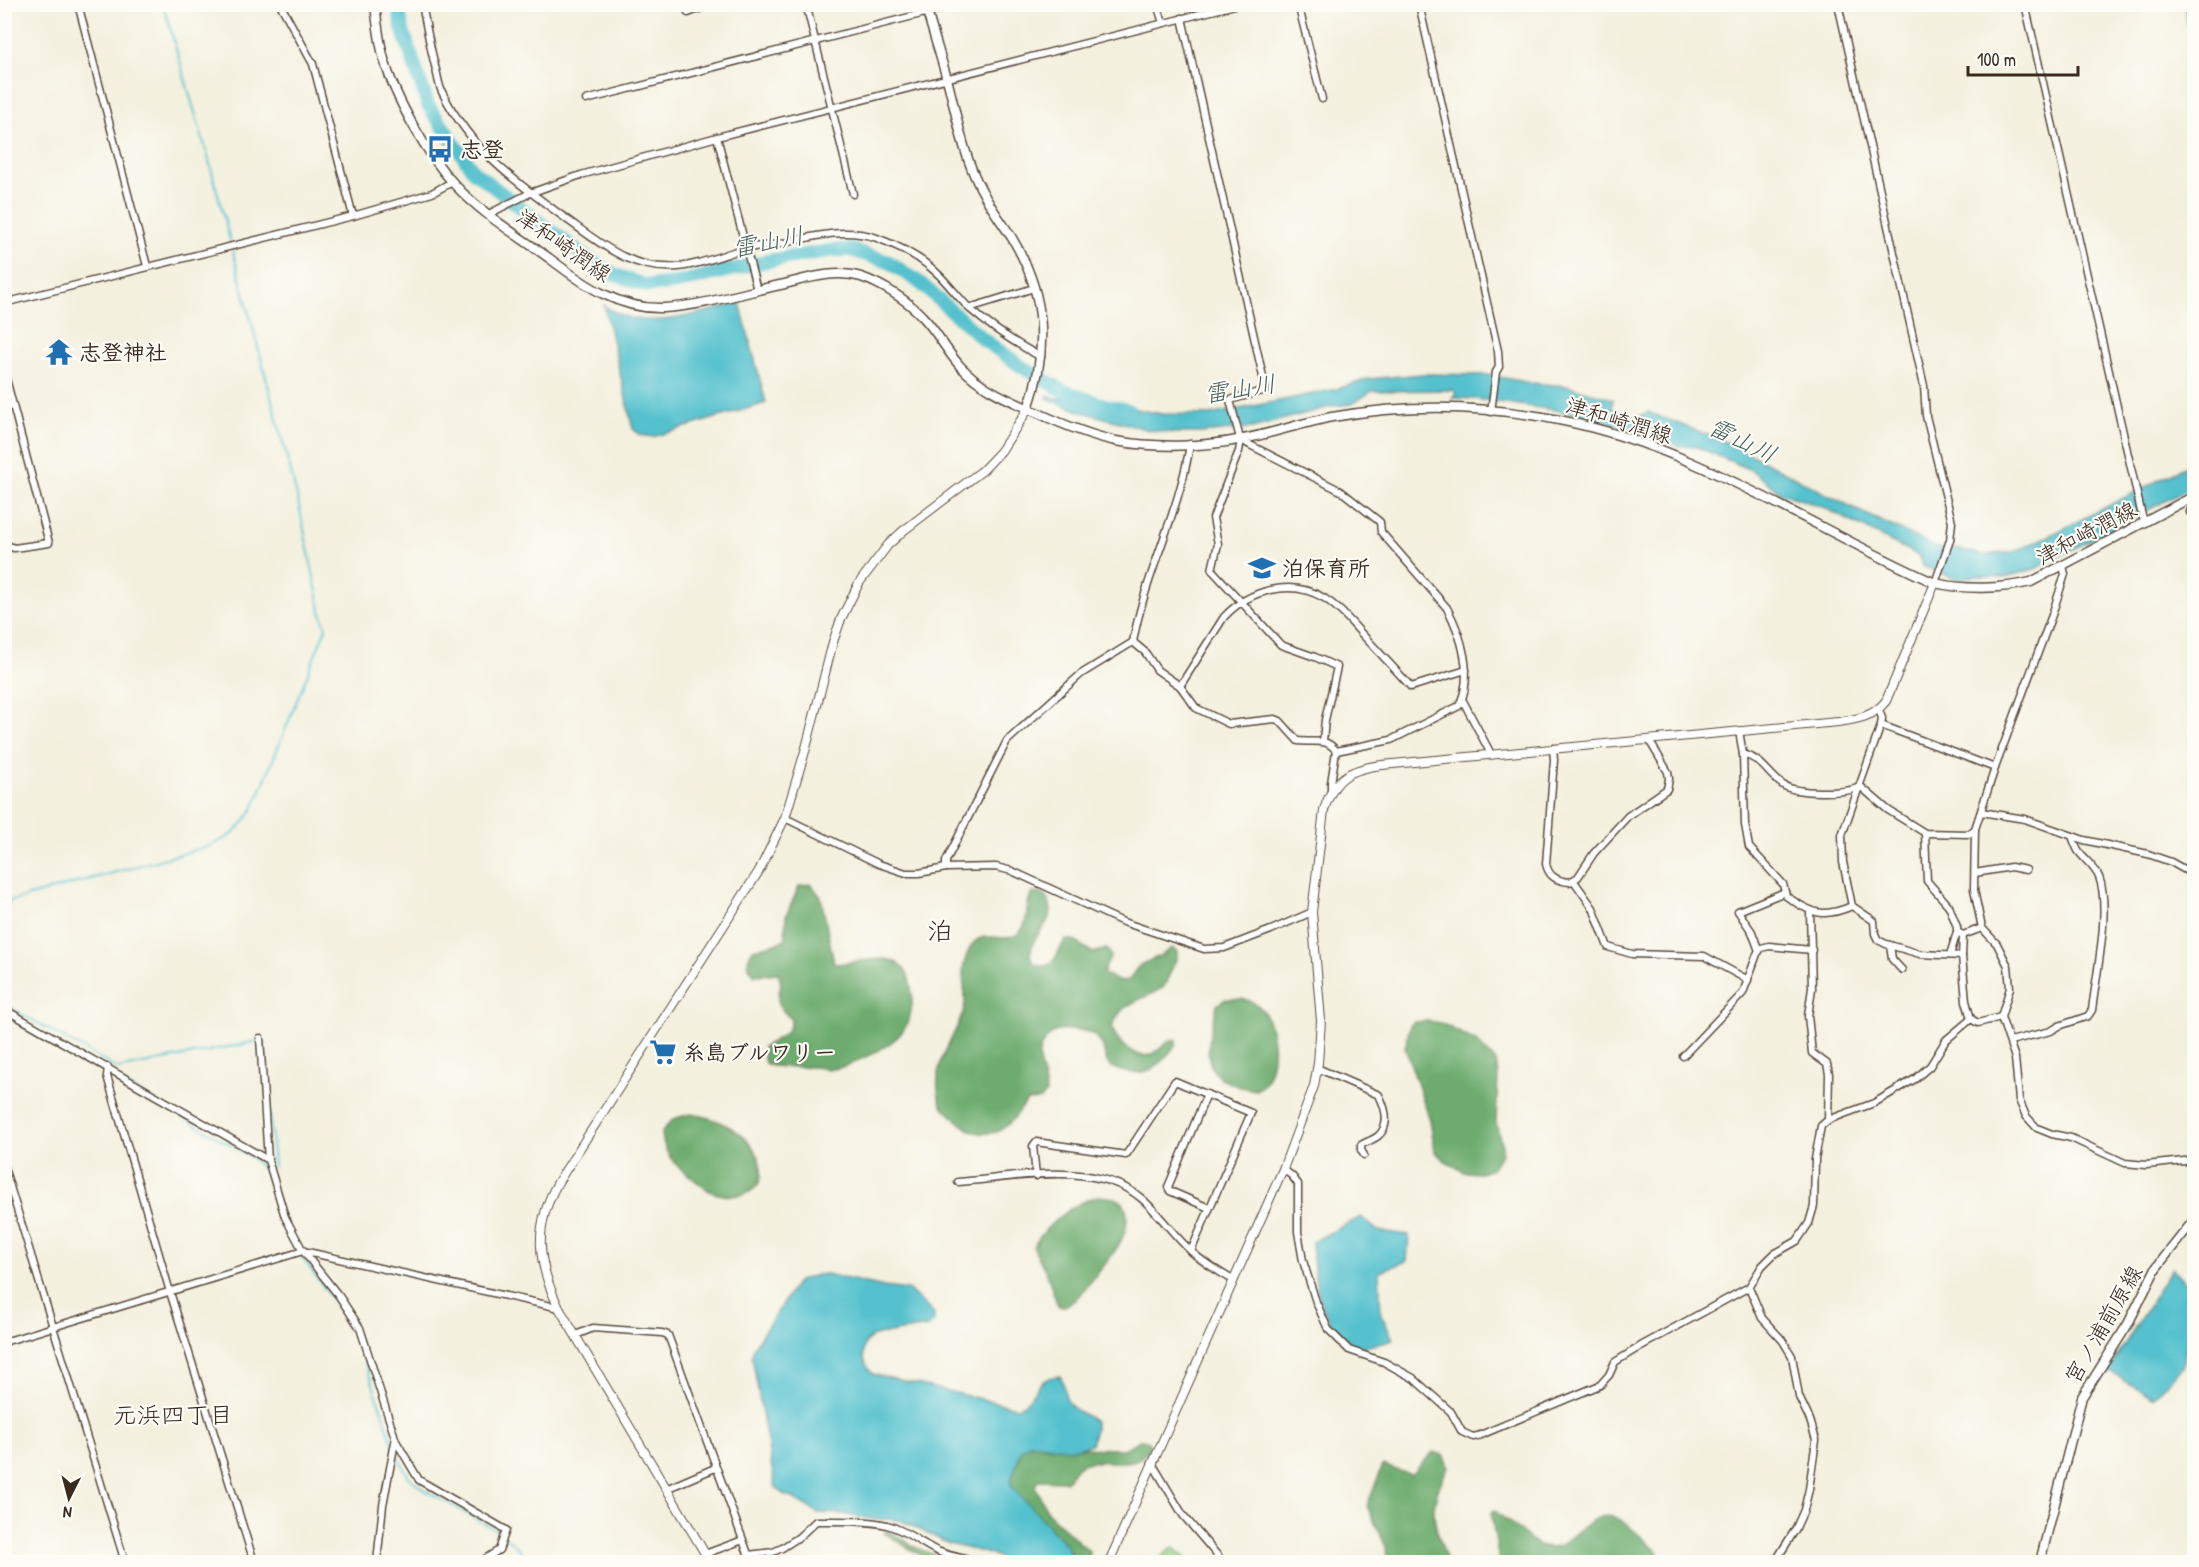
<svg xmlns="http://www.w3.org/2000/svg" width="2199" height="1567" font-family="'Patrick Hand','Klee One',sans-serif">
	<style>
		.green { fill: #87c77f; stroke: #61784e; stroke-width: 1.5 }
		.forest { fill: #6dac6e; stroke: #546b46; stroke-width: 1.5 }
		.water { fill: #55c1ce; stroke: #487676; stroke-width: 1.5 }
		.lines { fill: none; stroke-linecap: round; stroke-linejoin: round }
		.stream { stroke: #55c1ce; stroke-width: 2 }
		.river { stroke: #55c1ce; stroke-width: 14 }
		.minor-casing { stroke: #57483b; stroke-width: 9 }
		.tertiary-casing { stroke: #57483b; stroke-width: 10 }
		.secondary-casing { stroke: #57483b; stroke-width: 11 }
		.minor { stroke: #fff; stroke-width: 6 }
		.tertiary { stroke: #fff; stroke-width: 8 }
		.secondary { stroke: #fff; stroke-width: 8 }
		.labels { text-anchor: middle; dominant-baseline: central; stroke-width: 4.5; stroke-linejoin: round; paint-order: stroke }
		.poi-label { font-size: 22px; font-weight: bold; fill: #3b2a1e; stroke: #fdfcf7; text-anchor: start }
		.street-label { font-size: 22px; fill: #3b2a1e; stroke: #fdfcf7 }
		.water-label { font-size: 24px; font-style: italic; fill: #445f5c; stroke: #fdfcf7 }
		.neighbourhood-label { font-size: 24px; fill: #3b2a1e; stroke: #fdfcf7 }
		.quarter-label { font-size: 26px; fill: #3b2a1e; stroke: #fdfcf7 }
	</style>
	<rect width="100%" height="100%" fill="#fdfcf7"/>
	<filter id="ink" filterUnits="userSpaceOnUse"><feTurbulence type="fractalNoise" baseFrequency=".0167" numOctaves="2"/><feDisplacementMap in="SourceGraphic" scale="12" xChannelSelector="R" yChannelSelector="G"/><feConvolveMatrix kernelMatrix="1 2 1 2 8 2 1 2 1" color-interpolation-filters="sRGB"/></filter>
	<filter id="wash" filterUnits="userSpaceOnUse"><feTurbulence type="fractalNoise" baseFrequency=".008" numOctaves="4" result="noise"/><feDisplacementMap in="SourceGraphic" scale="24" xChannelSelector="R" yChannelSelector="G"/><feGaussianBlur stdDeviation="1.35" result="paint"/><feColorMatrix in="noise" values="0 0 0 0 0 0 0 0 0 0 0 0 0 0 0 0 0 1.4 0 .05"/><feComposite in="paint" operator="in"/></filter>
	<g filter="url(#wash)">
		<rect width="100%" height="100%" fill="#f4f0de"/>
		<path class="green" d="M1173,1547L1190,1562H1155Z"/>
		<g class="forest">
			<path d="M811,884L821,897L834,963L837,964C851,963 878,956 891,960C904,965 910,976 911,988C917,1029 895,1044 861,1059C853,1063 841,1069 831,1069C825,1069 819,1067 813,1067C799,1067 786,1067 772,1066L765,1063L763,1056V1047C774,1039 791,1036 791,1019C765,996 788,993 778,973L755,975C746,966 746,960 753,949L780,942L785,938L786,916L799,886Z"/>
			<path d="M1032,893L1043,894C1061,914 1044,923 1034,941C1032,946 1031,951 1030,956L1034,964L1045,966L1054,960L1065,940H1073L1093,953L1107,949L1111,956L1103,973L1120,982L1129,980C1141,960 1141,965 1160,956C1165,954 1168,950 1172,948L1177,951V957L1164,987C1143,1001 1121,1000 1112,1028C1117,1041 1134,1059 1150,1055C1157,1053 1164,1045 1169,1040L1176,1041V1045C1159,1064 1154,1076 1126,1072C1120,1070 1114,1070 1109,1065C1104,1059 1105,1049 1101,1043C1091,1027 1069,1028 1054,1032C1027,1054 1044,1065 1046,1093L1041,1100L1027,1101C1019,1111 1012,1124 999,1131C993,1134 979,1134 972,1131C965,1128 945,1111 941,1104C938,1097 937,1085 938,1077C939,1052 958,1033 964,1009C968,994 960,979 964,964C976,916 1001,950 1020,932C1030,921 1024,905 1032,893Z"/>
			<path d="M1226,999C1236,999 1245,998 1254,1003C1278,1015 1281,1078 1256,1090C1195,1082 1206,1050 1217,1005Z"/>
			<path d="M1428,1021L1441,1023L1476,1041L1496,1061L1498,1074L1496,1123L1502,1146V1153L1492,1169L1480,1173L1464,1172L1444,1160L1435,1152L1430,1120L1405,1048L1410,1026L1414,1022Z"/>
			<path d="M690,1114C715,1116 749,1133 758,1157C772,1192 739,1202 712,1192C704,1189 696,1181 690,1176C673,1164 662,1151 662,1131L673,1119Z"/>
			<path d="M1098,1196C1105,1197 1115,1197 1121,1201C1130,1207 1127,1228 1123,1236C1118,1252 1087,1286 1075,1300L1063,1307L1058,1306L1047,1274L1033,1247C1047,1224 1071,1204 1098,1196Z"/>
			<path d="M1140,1440L1148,1441L1151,1446C1137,1474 1104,1455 1082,1464C1073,1468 1073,1476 1066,1481L1038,1480L1035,1486L1048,1513L1089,1551V1557L1084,1562H1071L1070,1552L1012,1487L1011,1481L1021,1450L1029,1444L1072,1448L1123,1449Z"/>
			<path d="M1433,1452L1444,1455L1448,1467C1426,1511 1433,1518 1447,1562H1387L1386,1547L1367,1506L1383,1465L1411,1475Z"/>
			<path d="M1495,1511L1539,1546C1545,1547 1551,1549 1557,1547C1577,1537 1595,1504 1622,1521C1635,1530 1646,1542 1658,1552L1657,1556L1650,1562H1499L1491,1513Z"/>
			<path d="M888,1530L917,1548L952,1562H936L928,1560L884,1533Z"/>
		</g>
		<g class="water">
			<path d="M2184,5H2194V54Z"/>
			<path d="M740,303L766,403L653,437L641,435L633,429L604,305C642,335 699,313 740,303Z"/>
			<path d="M1423,374L1489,375L1531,383L1567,386L1613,399L1612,408L1637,417L1648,412L1731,444L1857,510L1938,548L1957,549L1984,555L2013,552L2049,536L2194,462V486L2035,569L2006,577L1976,576L1957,579L1922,566L1919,556L1823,507L1781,493L1751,470L1695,446H1679L1620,426L1555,410L1476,399L1452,398L1456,393L1453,390L1372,391L1352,404L1333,406L1252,428L1201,433H1176L1149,430L1079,411L1047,398L1048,395L1054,398H1067L1094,407L1120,406L1162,414L1210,415L1337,389L1368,379Z"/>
			<path d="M1361,1217L1378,1231L1409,1235L1407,1261L1379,1272L1381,1314L1393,1339C1379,1343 1367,1349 1353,1345C1348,1343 1345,1339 1342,1336C1316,1312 1314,1275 1312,1242Z"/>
			<path d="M2172,1268L2194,1292V1330L2189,1335L2182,1367L2153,1397L2108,1371Z"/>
			<path d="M826,1274L884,1287L909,1290L934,1314V1322L928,1327C917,1329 881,1333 872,1337C857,1346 864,1365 873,1374L1016,1407C1036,1404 1031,1377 1060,1376C1066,1385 1063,1392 1067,1400C1072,1412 1086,1414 1095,1421V1429L1091,1444C1072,1455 1049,1442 1029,1444L1021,1450L1011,1481L1012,1487L1068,1547L1071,1562H1005L994,1555L949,1544L902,1521L889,1519L875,1520L843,1514L818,1513L793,1498L784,1495L775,1486L752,1357L753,1348L798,1281L816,1275Z"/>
		</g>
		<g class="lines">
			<g class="stream">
				<path d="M4,903L206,847C231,838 240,830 254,807L326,628L322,616L297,496L210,164L163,4"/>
				<path d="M4,1004L118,1069L264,1040L274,1167"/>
				<path d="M4,1014L250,1156L263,1169L270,1180L280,1217L290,1240L355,1331L393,1444"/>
				<path d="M395,1452L409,1477L423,1489L496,1530L516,1546L533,1562"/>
			</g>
			<path class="river" d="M398,4L402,28L428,105L474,172L591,261L616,275L647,286L677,283L767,261L834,250H851L889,262L919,282L984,340L1022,367L1064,391L1104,405L1128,410"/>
		</g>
	</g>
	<g filter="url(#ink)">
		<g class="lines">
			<defs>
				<g id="minor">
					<path d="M78,4L147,266"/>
					<path d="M280,4L313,64L353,216"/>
					<path d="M422,4C426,25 430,46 435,66C438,76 438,83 442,92C472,151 513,180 565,218C600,243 631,271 678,267C700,265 722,255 743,249C755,246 768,246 779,244C812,237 844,227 877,238C899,246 923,259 939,275C950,286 959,298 970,309C993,329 1015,343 1041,357"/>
					<path d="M806,4L853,194"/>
					<path d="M1157,4L1163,23"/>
					<path d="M1298,4L1322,99"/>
					<path d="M1419,4L1498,351L1499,367L1496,372L1491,412"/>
					<path d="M1838,4L1924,386L1926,416L1952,522L1950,540L1935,583"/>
					<path d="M2025,4L2142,516L2145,521"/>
					<path d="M688,13L713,4"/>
					<path d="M1182,18L1266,390L1230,400L1239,435L1241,440L1250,445L1341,491L1380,522L1381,532L1447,608C1462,636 1474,676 1459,706L1391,740L1336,751"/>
					<path d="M586,100L960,4"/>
					<path d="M717,137L757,290"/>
					<path d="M489,214L530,193L581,175L717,137L1239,4"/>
					<path d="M4,303L353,216L432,193L452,182"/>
					<path d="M969,308L1034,288"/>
					<path d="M4,371L49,543L14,548L4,544"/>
					<path d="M1241,440L1239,451L1213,518L1218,544L1212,570L1281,645L1315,657L1337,667L1325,720L1323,741"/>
					<path d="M2190,498L2194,502L2190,512L2194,514"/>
					<path d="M2063,566L2065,574L2052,615L1995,768L1975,829L1974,890L1982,928L1997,944L2008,966L2010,988L2001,1017L2015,1058L2019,1100L2026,1116L2037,1128L2052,1134L2071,1138L2125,1163L2146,1165L2194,1160"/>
					<path d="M1133,642L1145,652L1157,670L1180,686L1196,708L1229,724L1275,719L1280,721L1298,741C1313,743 1327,737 1336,751"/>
					<path d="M1180,686L1224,617C1249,590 1291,578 1324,598C1339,607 1350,621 1361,633C1378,651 1395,669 1411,687L1466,670"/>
					<path d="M1462,699L1491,754"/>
					<path d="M1879,710L1882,718L1881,725L1842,835L1843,862L1852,906L1874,921L1875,934L1878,940L1886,944L1920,954L1962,956L1966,1001L1971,1019"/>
					<path d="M1881,725L1995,768"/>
					<path d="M1739,731L1743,754L1745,825L1749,847L1783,884L1786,896C1811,913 1822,919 1852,906"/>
					<path d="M1553,748L1554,760L1546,864C1549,877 1557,881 1570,882L1578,877L1594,853L1628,816L1667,789L1669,779L1668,772L1649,740"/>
					<path d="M1743,754C1764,760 1766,773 1783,785C1796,794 1845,794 1860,787"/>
					<path d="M1860,786L1888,810L1925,833L1969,834L1975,829"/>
					<path d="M1331,791V783L1336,751"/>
					<path d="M1981,812L2025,819L2084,840L2148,854L2171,862L2194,875"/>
					<path d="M785,818L879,864L906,873H919L946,868L996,867L1012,871L1123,922L1204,949L1224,948L1271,930L1312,912"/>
					<path d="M1925,833L1927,881L1949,906L1957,927V932L1950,955"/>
					<path d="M946,868V861L1007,741L1081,674L1133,642C1145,574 1180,512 1190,444"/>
					<path d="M1975,873L2011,867L2026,870"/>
					<path d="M1574,881L1593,908L1608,947L1632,954L1704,956L1748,980"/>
					<path d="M1810,912L1812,988L1808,1016L1812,1053L1827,1064L1829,1074L1828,1120"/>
					<path d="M1957,932L1963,935L1962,956"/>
					<path d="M1963,935L1982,928"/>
					<path d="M1890,945L1892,959L1902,970"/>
					<path d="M1759,951L1752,932L1738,911L1785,892"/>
					<path d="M4,1009L268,1160"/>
					<path d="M1971,1019L1978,1023L2001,1017"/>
					<path d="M260,1038L268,1160L285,1217L303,1251L339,1296L360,1328L396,1441L419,1480L506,1530L499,1550L480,1562"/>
					<path d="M2010,1041L2051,1031L2059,1026L2088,1016L2092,1010C2096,976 2111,908 2099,877C2095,867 2086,861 2079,852C2076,848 2074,841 2072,836"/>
					<path d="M1683,1056L1743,993L1757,954L1761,948L1769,946L1812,950"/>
					<path d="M108,1067L107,1076L170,1292L254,1562"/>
					<path d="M1317,1068L1379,1095C1385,1107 1391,1125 1378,1136C1373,1140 1366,1142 1361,1145V1150L1364,1155"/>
					<path d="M1207,1094L1168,1187L1170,1191L1209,1208"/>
					<path d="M4,1167L125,1562"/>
					<path d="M1283,1169L1292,1176L1298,1184V1232L1303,1261L1316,1302L1328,1329L1349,1350L1384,1362L1413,1378L1451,1412L1462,1432L1473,1437L1478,1436L1600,1385L1609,1375L1615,1362L1641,1346L1749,1287L1762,1266L1774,1254L1797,1241L1809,1223L1814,1206L1815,1159L1821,1126L1828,1120L1874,1103L1915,1079L1930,1066L1946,1040L1971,1019"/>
					<path d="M1036,1176L1033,1146L1036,1142L1126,1155L1175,1081L1251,1113L1191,1251"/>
					<path d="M958,1182C1014,1178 1094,1159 1141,1198C1159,1213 1173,1235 1191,1251C1203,1263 1218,1271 1233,1280"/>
					<path d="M1749,1287L1762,1318L1783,1341L1792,1356L1799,1397L1810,1420L1816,1440L1809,1489L1804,1510L1795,1530L1775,1562"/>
					<path d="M576,1335L593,1328L662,1333L668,1335L751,1562"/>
					<path d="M4,1342L303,1251L560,1308"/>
					<path d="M1152,1463L1183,1515L1223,1562"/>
					<path d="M666,1489L715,1468"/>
					<path d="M705,1554L743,1540"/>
					<path d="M748,1555L773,1552L782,1548L799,1537L816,1521C839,1521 865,1520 887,1525C906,1530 920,1543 937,1551C951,1557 964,1558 978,1562"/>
					<path d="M377,1562L383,1505L395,1442"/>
				</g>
				<g id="tertiary">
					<path d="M710,1562L559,1308C537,1263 533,1227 558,1182L759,871L785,818L806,748L833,642L841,619L859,583L888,545L903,531L983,470L1001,451L1028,409"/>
					<path d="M1109,1562L1283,1169L1314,1086L1318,1063L1321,1021L1312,912L1324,810C1334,777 1350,769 1382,765L1838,722C1858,719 1873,717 1886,701L1935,583"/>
				</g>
				<g id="secondary">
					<path d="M375,4C377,23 379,41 384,59C395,98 427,155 455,185C482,214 517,235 549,258C583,284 619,310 664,308C701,306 743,293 780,285C806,279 834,269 861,277C882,284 907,300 922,316C937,331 946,351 961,367C983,390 1010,400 1038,413C1064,425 1088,435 1116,441C1154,448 1205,447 1243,439C1273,433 1302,423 1332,417C1406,404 1485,405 1559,420C1695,446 1811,528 1935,583C1965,590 2001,589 2031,582L2194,496"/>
					<path d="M925,4C932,30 940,54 947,79C955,108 960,139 971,167C981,194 997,215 1012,238C1046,294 1049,348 1028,409"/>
					<path d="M2040,1562L2082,1397L2128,1324L2156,1268L2194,1220"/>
				</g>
			</defs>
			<use href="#minor" class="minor-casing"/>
			<use href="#tertiary" class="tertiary-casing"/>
			<use href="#secondary" class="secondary-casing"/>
			<use href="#minor" class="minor"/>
			<use href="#tertiary" class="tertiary"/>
			<use href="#secondary" class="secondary"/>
		</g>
	</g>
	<defs>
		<symbol id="bus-bare" viewBox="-9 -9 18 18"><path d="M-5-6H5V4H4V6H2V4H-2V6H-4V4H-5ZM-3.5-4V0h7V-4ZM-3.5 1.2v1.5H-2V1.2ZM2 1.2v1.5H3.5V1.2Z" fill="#1f6fb2" stroke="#fdfcf7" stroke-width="2.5" paint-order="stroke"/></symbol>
		<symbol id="temple-bare" viewBox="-9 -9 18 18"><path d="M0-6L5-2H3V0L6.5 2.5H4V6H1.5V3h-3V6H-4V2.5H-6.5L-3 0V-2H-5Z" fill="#1f6fb2" stroke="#fdfcf7" stroke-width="2.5" paint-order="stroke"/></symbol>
		<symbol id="school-bare" viewBox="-9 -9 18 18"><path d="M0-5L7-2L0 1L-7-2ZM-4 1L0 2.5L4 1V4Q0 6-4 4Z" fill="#1f6fb2" stroke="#fdfcf7" stroke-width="2.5" paint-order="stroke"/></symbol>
		<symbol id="supermarket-bare" viewBox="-9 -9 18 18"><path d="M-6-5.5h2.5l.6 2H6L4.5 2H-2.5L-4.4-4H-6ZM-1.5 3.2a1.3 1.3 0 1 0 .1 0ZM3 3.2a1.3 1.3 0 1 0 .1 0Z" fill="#1f6fb2" stroke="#fdfcf7" stroke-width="2.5" paint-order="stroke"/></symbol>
	</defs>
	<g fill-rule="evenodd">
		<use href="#bus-bare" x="421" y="130" width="38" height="38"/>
		<use href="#temple-bare" x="40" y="333" width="38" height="38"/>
		<use href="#school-bare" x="1243" y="549" width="38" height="38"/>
		<use href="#supermarket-bare" x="644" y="1033" width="38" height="38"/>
	</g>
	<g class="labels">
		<g class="poi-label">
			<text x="460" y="149">志登</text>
			<text x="79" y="352">志登神社</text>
			<text x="1282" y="568">泊保育所</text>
			<text x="683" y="1052">糸島ブルワリー</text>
		</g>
		<g class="street-label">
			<text transform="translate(564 245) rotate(35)">津和崎潤線</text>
			<text transform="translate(1619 420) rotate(17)">津和崎潤線</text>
			<text transform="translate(2086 533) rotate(-28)">津和崎潤線</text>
			<text transform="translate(2103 1324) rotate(-60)">宮ノ浦前原線</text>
		</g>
		<g class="water-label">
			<text transform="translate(768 241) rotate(-11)">雷山川</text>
			<text transform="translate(1240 388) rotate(-9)">雷山川</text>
			<text transform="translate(1743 440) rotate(26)">雷山川</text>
		</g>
		<g class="neighbourhood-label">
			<text x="173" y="1414">元浜四丁目</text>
		</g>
		<g class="quarter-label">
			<text x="940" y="930">泊</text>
		</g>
	</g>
	<rect width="2199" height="1567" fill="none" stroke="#fdfcf7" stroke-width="24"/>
	<g transform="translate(69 1498) rotate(186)" stroke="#fdfcf7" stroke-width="4.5" paint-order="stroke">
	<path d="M0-4.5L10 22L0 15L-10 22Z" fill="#3b2a1e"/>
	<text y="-9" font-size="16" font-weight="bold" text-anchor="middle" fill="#3b2a1e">N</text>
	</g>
	<path d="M1968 66v9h110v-9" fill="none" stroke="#3b2a1e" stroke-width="3"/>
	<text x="1977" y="66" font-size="18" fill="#3b2a1e" stroke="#fdfcf7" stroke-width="4.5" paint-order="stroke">100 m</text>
</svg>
